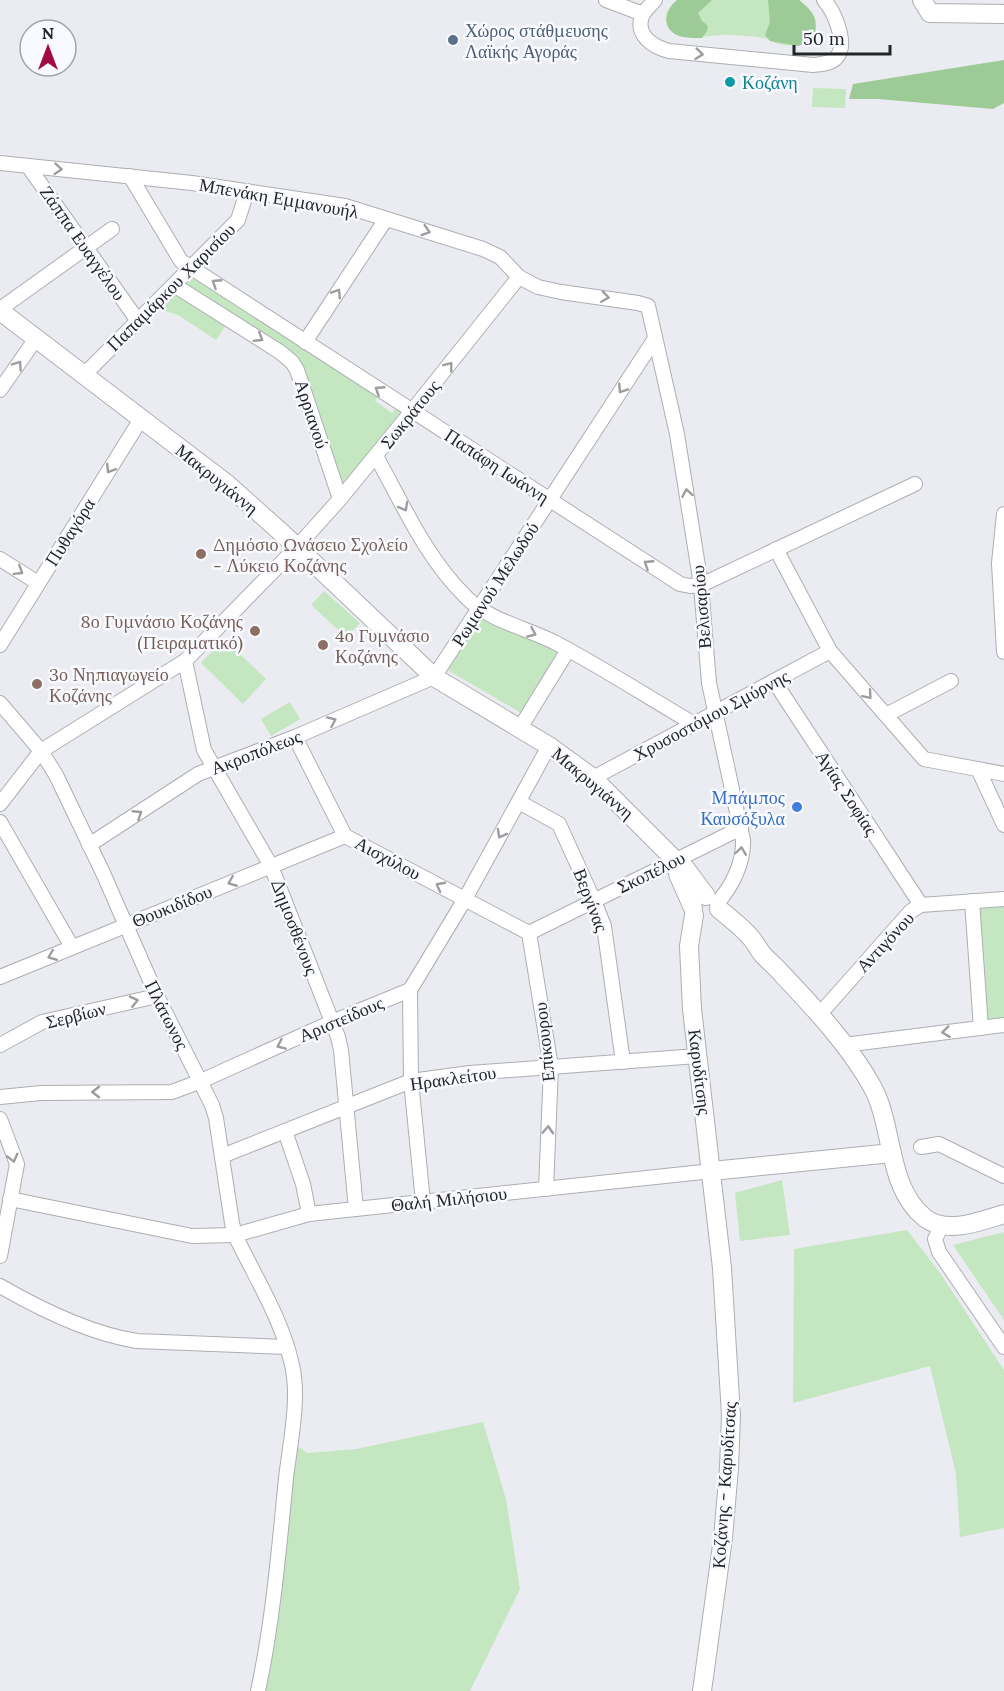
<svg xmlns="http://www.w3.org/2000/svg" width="1004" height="1691" font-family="Lora,serif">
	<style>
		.green { fill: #c4e7c1 }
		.forest { fill: #9ccb98 }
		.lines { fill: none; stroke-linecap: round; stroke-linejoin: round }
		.minor-casing { stroke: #adaeb3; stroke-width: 16 }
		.tertiary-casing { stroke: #adaeb3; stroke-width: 20 }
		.minor { stroke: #fff; stroke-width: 14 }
		.tertiary { stroke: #fff; stroke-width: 18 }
		.oneway { stroke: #9c9d9e }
		.service-dot { fill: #5c6f8a; stroke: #f8faff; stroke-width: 2 }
		.culture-dot { fill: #0f9aa8; stroke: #f8faff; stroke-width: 2 }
		.education-dot { fill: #8d6e63; stroke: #f8faff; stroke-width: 2 }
		.shop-dot { fill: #3f7fe0; stroke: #f8faff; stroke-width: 2 }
		.labels { text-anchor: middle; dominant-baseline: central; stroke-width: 5; stroke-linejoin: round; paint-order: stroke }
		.service-label { font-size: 18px; fill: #4e5e75; stroke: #f8faff; text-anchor: start }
		.culture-label { font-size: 18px; fill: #0d838f; stroke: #f8faff; text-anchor: start }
		.street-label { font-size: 18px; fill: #242527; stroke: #f8faff }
		.education-label { font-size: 18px; fill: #785e54; stroke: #f8faff; text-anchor: start }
		.shop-label { font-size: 18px; fill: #366cbe; stroke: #f8faff; text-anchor: end }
	</style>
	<rect width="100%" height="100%" fill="#ebecf1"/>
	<g class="green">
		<path d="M677,0H799C816,14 818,19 814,40C801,45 786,48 773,42C768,40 769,39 764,38C754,36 742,36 731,35C713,33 675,47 667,24C663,14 669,6 677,0Z"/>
		<path d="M813,88L846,89L845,108L812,107Z"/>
		<path d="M192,275L378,396L375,401L392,413L396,408L401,412L341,487L304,371L183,284Z"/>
		<path d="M175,294L226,325L216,340L178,315L160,309Z"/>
		<path d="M324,591L360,623L346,637L311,605Z"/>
		<path d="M481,615L561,652L523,714L446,669Z"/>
		<path d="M224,639L266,679L243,704L201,663Z"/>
		<path d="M290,702L300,719L271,736L261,719Z"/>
		<path d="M1004,904V1018L986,1019L977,906Z"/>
		<path d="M782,1180L790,1235L740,1241L735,1193Z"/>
		<path d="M907,1230L940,1273L1004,1370V1528L960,1537L956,1474L930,1366L793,1403L794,1249Z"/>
		<path d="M1004,1232V1320L953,1245Z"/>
		<path d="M483,1422L506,1499L520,1589L470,1691H263L298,1447L308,1453L356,1449Z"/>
	</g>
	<g class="forest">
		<path d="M677,0H712L698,13L702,21L708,26L707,31L702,38C696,38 689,38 683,37C661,32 663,12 677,0Z"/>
		<path d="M768,0H799C816,14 818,19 814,40L798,46L770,41L765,35L770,22Z"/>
		<path d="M1004,60V103L993,109L878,99H849L853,84Z"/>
	</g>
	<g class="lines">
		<defs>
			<g id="minor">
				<path d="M606,0L643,14"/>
				<path d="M655,0C651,5 645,10 642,16C635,35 653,47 669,51L813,65C821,64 830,64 836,58C849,45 834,11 824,0"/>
				<path d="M0,163L192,183L345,206L483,249L500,257L519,277L538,287L561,292L638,303L648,306L677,434L701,585L709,683L743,840C744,862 732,887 717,903"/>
				<path d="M28,166L138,321"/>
				<path d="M130,176L181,261L680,584L690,586L701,585L915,484"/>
				<path d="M174,285L280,352L292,362L297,370L340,499"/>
				<path d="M0,309L112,229"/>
				<path d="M305,342L386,219"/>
				<path d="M83,376L238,220L247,191"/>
				<path d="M0,390L35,340"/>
				<path d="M376,456C403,505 426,558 467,598C490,621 527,628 556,643C603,668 648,697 694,724"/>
				<path d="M1004,514L999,563L1004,652"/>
				<path d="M776,549L830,651L924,759L1004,774"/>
				<path d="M0,559L38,583"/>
				<path d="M0,645L141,419"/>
				<path d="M185,661L204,750L271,866L338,1037L341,1050L356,1209"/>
				<path d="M774,681L921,905"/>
				<path d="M0,703L41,751L56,775L103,873L157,996L212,1105L216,1118L232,1223L235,1235C255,1277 282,1319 292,1365C300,1398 290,1444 286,1478C279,1549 273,1621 258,1691"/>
				<path d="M886,715L951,681"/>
				<path d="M520,728L568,650"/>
				<path d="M295,737L345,836L529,933"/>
				<path d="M978,769L1004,825"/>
				<path d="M593,778L830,651"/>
				<path d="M519,802L559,824L594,901L604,926L623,1062"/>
				<path d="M0,804L41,751L185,661L297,547L340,499L412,411L519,277"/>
				<path d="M0,822L72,947"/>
				<path d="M89,845L198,774L295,737L434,677L654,340"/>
				<path d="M972,901L981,1028"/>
				<path d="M529,933L551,1067L546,1189"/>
				<path d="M529,933L741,828"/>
				<path d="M0,977L345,836"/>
				<path d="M410,990L411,1081L423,1202"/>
				<path d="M819,1015L911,911L921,905L1004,899"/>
				<path d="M0,1045L42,1022L157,996"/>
				<path d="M844,1045L1004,1025"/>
				<path d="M0,1097L41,1093L172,1092L201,1081L332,1022L410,990L465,899L549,746"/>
				<path d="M0,1119L17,1164L0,1256"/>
				<path d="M285,1131L303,1184L309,1214"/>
				<path d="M921,1147L939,1144L1004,1176"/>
				<path d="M222,1156L411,1081L470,1073L697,1056"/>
				<path d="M10,1199L192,1236L235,1235L309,1214L712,1171"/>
				<path d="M942,1225L935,1239L939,1252L1004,1347"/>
				<path d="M0,1286C40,1309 91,1334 137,1341L287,1347"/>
			</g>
			<g id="tertiary">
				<path d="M922,0L930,13L1004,14"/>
				<path d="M0,311L227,484L283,534L434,677L549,746L593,778L675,860L685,868L706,896"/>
				<path d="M678,874L693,908"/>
				<path d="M719,909C730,918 743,928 752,939C756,944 759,950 763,955C769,961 776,967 782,974C815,1009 850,1046 873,1088C894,1128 887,1188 925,1218C947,1235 981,1221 1004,1214"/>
				<path d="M694,915L689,946L692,1009L722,1268L731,1415L729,1468L723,1538L702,1691"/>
				<path d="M712,1171L892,1153"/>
			</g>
		</defs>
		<use href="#minor" class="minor-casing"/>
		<use href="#tertiary" class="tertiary-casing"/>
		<use href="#minor" class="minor"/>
		<use href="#tertiary" class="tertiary"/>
	</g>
	<defs><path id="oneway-chevron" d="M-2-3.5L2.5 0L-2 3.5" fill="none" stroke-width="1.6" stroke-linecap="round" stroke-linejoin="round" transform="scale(1.5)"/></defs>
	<g class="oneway">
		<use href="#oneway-chevron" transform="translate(699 54) rotate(6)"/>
		<use href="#oneway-chevron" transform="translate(58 169) rotate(5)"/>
		<use href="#oneway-chevron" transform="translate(426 231) rotate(17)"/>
		<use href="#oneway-chevron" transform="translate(216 283) rotate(-147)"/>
		<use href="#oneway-chevron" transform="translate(337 293) rotate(-57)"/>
		<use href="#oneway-chevron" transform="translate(605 297) rotate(8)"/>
		<use href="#oneway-chevron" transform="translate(259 338) rotate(32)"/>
		<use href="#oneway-chevron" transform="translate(18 365) rotate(-55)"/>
		<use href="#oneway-chevron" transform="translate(449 366) rotate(-52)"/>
		<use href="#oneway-chevron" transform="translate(622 389) rotate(123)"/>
		<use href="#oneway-chevron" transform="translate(379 390) rotate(-147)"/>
		<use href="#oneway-chevron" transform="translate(110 469) rotate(122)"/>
		<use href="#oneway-chevron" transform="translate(687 493) rotate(-100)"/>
		<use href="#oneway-chevron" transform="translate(404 507) rotate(61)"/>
		<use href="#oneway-chevron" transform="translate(648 564) rotate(-147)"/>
		<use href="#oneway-chevron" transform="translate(19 571) rotate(32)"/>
		<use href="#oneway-chevron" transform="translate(532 633) rotate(24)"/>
		<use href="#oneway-chevron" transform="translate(868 695) rotate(49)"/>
		<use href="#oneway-chevron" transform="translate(332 721) rotate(-24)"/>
		<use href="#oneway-chevron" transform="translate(138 814) rotate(-33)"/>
		<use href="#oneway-chevron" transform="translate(501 834) rotate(119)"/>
		<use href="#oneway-chevron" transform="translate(741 851) rotate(-82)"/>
		<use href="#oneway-chevron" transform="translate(232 882) rotate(158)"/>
		<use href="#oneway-chevron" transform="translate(440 886) rotate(-152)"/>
		<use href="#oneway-chevron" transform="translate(52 956) rotate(158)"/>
		<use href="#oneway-chevron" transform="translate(134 1001) rotate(-13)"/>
		<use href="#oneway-chevron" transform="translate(946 1032) rotate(173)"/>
		<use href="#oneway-chevron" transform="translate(281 1045) rotate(156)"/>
		<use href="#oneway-chevron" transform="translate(96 1092) rotate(180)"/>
		<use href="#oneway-chevron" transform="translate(548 1130) rotate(-87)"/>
		<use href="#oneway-chevron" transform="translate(13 1158) rotate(76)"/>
	</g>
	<circle class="service-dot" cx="453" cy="40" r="6"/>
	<circle class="culture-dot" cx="730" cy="82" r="6"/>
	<g class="education-dot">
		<circle cx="201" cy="554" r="6"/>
		<circle cx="255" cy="631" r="6"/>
		<circle cx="323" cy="645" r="6"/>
		<circle cx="37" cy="684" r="6"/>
	</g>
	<circle class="shop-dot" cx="797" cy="807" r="6"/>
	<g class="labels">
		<g class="service-label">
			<text x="465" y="30">Χώρος στάθμευσης<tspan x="465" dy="21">Λαϊκής Αγοράς</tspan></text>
		</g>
		<g class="culture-label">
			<text x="742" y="82">Κοζάνη</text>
		</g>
		<g class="street-label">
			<text transform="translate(279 198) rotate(10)">Μπενάκη Εμμανουήλ</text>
			<text transform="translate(83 243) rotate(55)">Ζάππα Ευαγγέλου</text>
			<text transform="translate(171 287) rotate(-45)">Παπαμάρκου Χαρισίου</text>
			<text transform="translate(312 414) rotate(72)">Αρριανού</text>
			<text transform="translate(410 414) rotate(-51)">Σωκράτους</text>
			<text transform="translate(497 466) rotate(33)">Παπάφη Ιωάννη</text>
			<text transform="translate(217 479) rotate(39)">Μακρυγιάννη</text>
			<text transform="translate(70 532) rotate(-58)">Πυθαγόρα</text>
			<text transform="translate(495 584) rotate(-57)">Ρωμανού Μελωδού</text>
			<text transform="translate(701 607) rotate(-95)">Βελισαρίου</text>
			<text transform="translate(711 715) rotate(-28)">Χρυσοστόμου Σμύρνης</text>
			<text transform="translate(256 752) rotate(-21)">Ακροπόλεως</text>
			<text transform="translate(593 783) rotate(40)">Μακρυγιάννη</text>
			<text transform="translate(847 793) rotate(57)">Αγίας Σοφίας</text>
			<text transform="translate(388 858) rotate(28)">Αισχύλου</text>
			<text transform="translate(651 872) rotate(-26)">Σκοπέλου</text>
			<text transform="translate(591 900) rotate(69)">Βεργίνας</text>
			<text transform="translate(172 906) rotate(-22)">Θουκιδίδου</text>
			<text transform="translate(295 927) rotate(69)">Δημοσθένους</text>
			<text transform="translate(885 942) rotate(-47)">Αντιγόνου</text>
			<text transform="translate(76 1015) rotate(-14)">Σερβίων</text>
			<text transform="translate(167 1015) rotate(63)">Πλάτωνος</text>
			<text transform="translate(341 1019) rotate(-23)">Αριστείδους</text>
			<text transform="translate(544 1042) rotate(-96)">Επίκουρου</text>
			<text transform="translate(700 1072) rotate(83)">Καρυδίτσης</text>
			<text transform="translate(453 1078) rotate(-8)">Ηρακλείτου</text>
			<text transform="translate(449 1199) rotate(-6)">Θαλή Μιλήσιου</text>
			<text transform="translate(724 1485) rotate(-86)">Κοζάνης - Καρυδίτσας</text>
		</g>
		<g class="education-label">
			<text x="213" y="544">Δημόσιο Ωνάσειο Σχολείο<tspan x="213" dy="21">- Λύκειο Κοζάνης</tspan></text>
			<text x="243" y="621" text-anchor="end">8ο Γυμνάσιο Κοζάνης<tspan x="243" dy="21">(Πειραματικό)</tspan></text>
			<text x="335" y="635">4ο Γυμνάσιο<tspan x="335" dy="21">Κοζάνης</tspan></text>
			<text x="49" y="674">3ο Νηπιαγωγείο<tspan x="49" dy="21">Κοζάνης</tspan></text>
		</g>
		<g class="shop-label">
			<text x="785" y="797">Μπάμπος<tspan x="785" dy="21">Καυσόξυλα</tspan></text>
		</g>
	</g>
	<g transform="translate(48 48)"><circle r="28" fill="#f8faff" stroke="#a3a5a9" stroke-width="1.5"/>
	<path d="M0-4.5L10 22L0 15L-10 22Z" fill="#a30a45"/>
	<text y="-9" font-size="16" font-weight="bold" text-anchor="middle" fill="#242527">N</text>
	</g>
	<path d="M794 45v9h96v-9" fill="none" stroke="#242527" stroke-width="3"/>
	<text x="803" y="45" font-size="18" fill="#242527" stroke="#f8faff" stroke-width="4.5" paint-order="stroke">50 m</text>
</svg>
